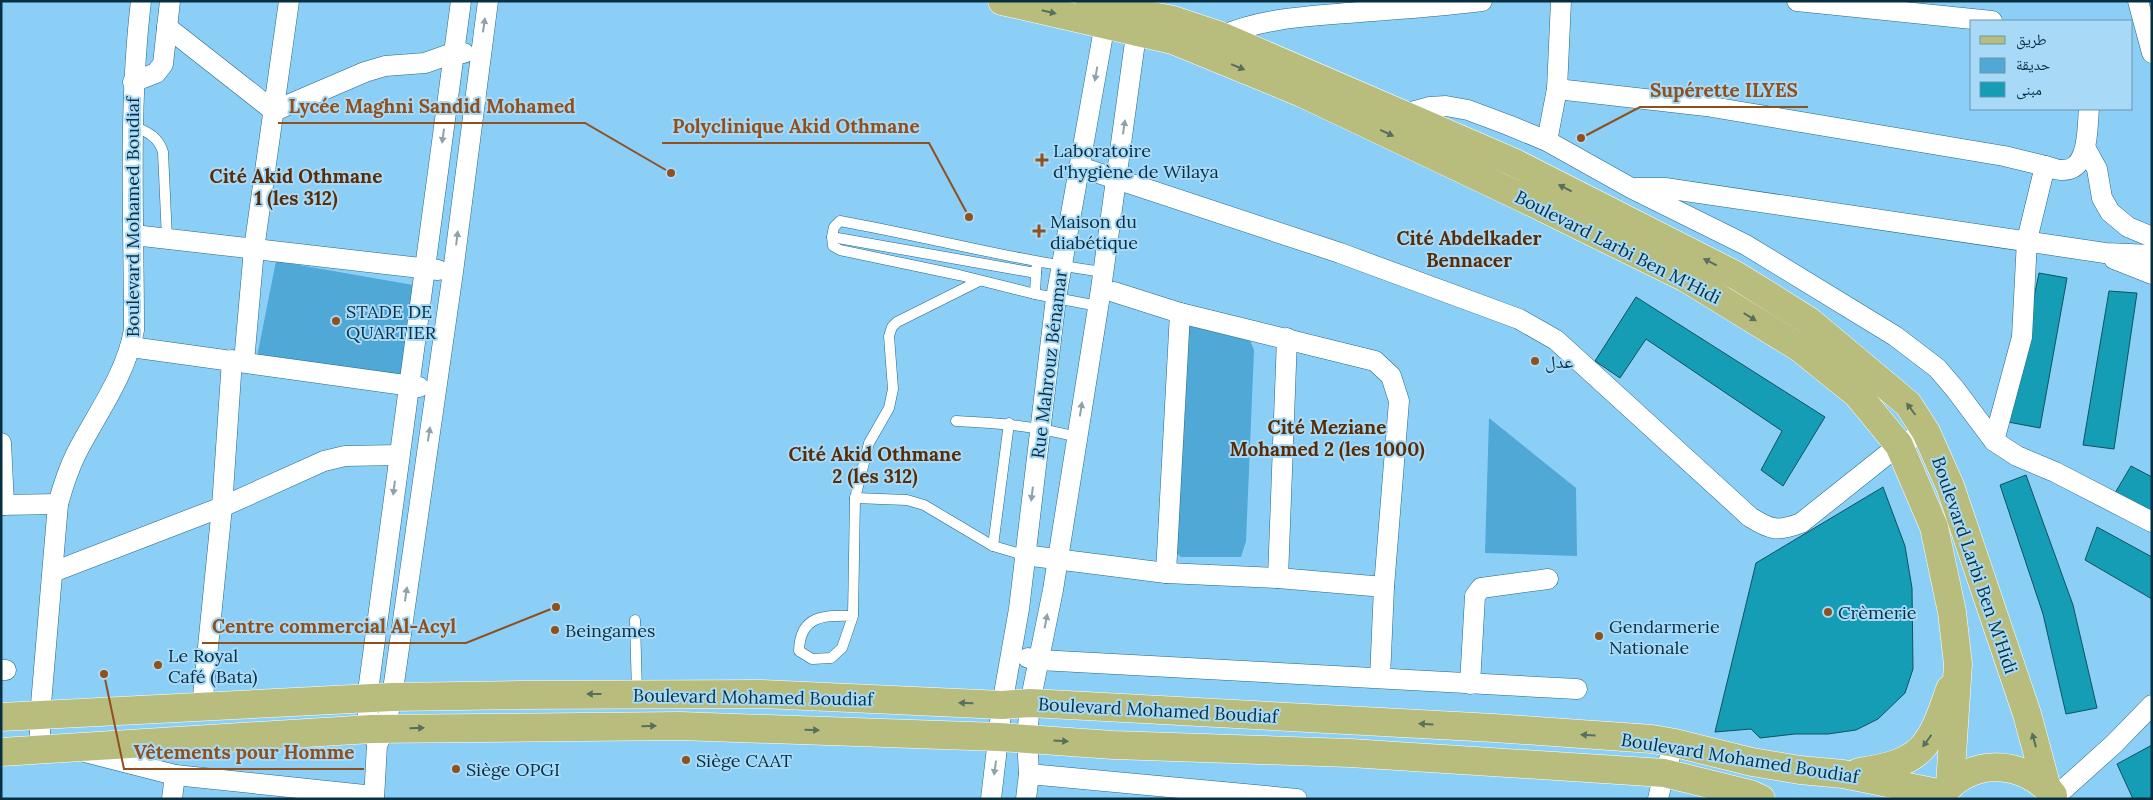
<svg xmlns="http://www.w3.org/2000/svg" width="2153" height="800" font-family="Lora,'Noto Naskh Arabic',serif">
	<style>
		.green { fill: #4fa8d6 }
		.building { fill: #159db5; stroke: #10525f }
		.lines { fill: none; stroke-linecap: round; stroke-linejoin: round }
		.service-casing { stroke: #22688a; stroke-width: 11 }
		.minor-casing { stroke: #22688a; stroke-width: 21 }
		.primary-casing { stroke: #fff; stroke-width: 29 }
		.service { stroke: #fff; stroke-width: 10 }
		.minor { stroke: #fff; stroke-width: 20 }
		.primary { stroke: #b8bd7e; stroke-width: 28 }
		.oneway { fill: #576f5d }
		.oneway2 { fill: #8fa1aa }
		.poi-dot { fill: #914f1c; stroke: #a8daf7; stroke-width: 2 }
		.labels { text-anchor: middle; dominant-baseline: central; stroke-width: 4; stroke-linejoin: round; paint-order: stroke }
		.poi-label { font-size: 18px; fill: #072f42; stroke: #a8daf7; text-anchor: start }
		.street-label { font-size: 18px; fill: #072f42; stroke: #a8daf7 }
		.neighbourhood-label { font-size: 19px; font-weight: bold; fill: #582c07; stroke: #a8daf7 }
		.leader { fill: none; stroke: #914f1c; stroke-width: 2 }
		.callout-dot { fill: #914f1c; stroke: #a8daf7; stroke-width: 2 }
		.callout-label { font-size: 19px; text-anchor: middle; font-weight: bold; fill: #914f1c; stroke: #a8daf7; stroke-width: 4; stroke-linejoin: round; paint-order: stroke }
	</style>
	<rect width="100%" height="100%" fill="#8bcff6"/>
	<g class="green">
		<path d="M276,261L413,285L401,378L257,357Z"/>
		<path d="M1192,325L1249,338L1254,350L1246,541L1241,557H1181L1171,548L1182,332Z"/>
		<path d="M1489,418L1576,488L1577,556L1485,553Z"/>
	</g>
	<g class="building">
		<path d="M2039,273L2067,278L2040,428L2008,422Z"/>
		<path d="M2109,291L2137,293L2114,449L2083,445Z"/>
		<path d="M1636,297L1825,417L1783,486L1761,470L1782,431L1646,339L1620,378L1595,361Z"/>
		<path d="M2131,466L2152,477V513L2115,493Z"/>
		<path d="M2026,475L2073,605L2097,708L2066,714L2043,614L2000,485Z"/>
		<path d="M1883,487L1905,546L1912,588L1913,669L1905,693L1878,719L1856,730L1828,734H1795L1760,738L1751,729L1715,732L1756,563Z"/>
		<path d="M2097,527L2152,557V599L2085,560Z"/>
		<path d="M2152,745V799H2133L2117,764Z"/>
	</g>
	<g class="lines">
		<defs>
			<g id="service">
				<path d="M132,125C147,132 158,136 163,152L167,239"/>
				<path d="M832,237L833,246L840,250L959,275L1035,294L1036,273"/>
				<path d="M1037,262L1036,273L832,237L834,227L840,221C928,237 1014,260 1103,272L1104,275"/>
				<path d="M1035,294L1098,306L1101,303"/>
				<path d="M956,421C999,423 1035,426 1077,437"/>
				<path d="M855,498L907,500L924,505L993,546L1024,555"/>
				<path d="M993,546L1009,423"/>
				<path d="M853,616C824,615 800,615 799,651L812,659L831,658L842,648L853,616L855,498L869,443L889,408L893,389L889,336L892,327L897,322L979,281"/>
				<path d="M635,620L637,693"/>
			</g>
			<g id="minor">
				<path d="M1797,1L1992,21"/>
				<path d="M2138,1L2152,53"/>
				<path d="M167,27L274,111L365,72L385,66L425,63L453,53H464"/>
				<path d="M1218,43L1221,36C1265,17 1313,16 1360,12C1401,9 1442,6 1482,1"/>
				<path d="M133,82L156,73L163,64L170,1"/>
				<path d="M1557,89L1706,106L2004,156L2045,166"/>
				<path d="M1404,114L1430,107L1446,106L1468,110L1508,125L1547,141L1631,188L1746,245L1895,336L1937,368L1955,389L1994,441L2017,456L2055,472L2152,522"/>
				<path d="M1547,141L1557,89L1561,1"/>
				<path d="M2086,149L2097,169L2102,198L2110,212L2128,227L2152,237"/>
				<path d="M1080,167L1340,253L1519,319L1556,340L1750,517C1771,530 1777,532 1801,523L1899,445L1926,432"/>
				<path d="M1636,188H1665L2105,253L2152,255"/>
				<path d="M134,235L438,270"/>
				<path d="M2114,259L2152,274"/>
				<path d="M1114,292L1180,313L1375,361L1391,376L1399,401L1384,587L1380,678"/>
				<path d="M131,347L419,387"/>
				<path d="M244,362L254,249L289,1"/>
				<path d="M1994,441L2022,337L2027,240L2045,166C2050,167 2056,170 2061,170C2090,172 2087,127 2089,109"/>
				<path d="M1,443L4,505"/>
				<path d="M1,505L58,504"/>
				<path d="M1024,555L1166,573L1278,578L1384,587"/>
				<path d="M53,572L222,507L324,461L345,456L398,455"/>
				<path d="M1166,573L1180,313"/>
				<path d="M1278,578L1287,338"/>
				<path d="M1028,658L1039,660L1577,689"/>
				<path d="M1,670H6"/>
				<path d="M1470,684L1475,596L1481,588L1548,579"/>
				<path d="M202,707L222,507L232,360"/>
				<path d="M375,740L368,714L367,699L461,1"/>
				<path d="M40,751V716L58,504C63,486 68,470 76,454C97,413 126,375 134,330C134,220 128,110 141,1"/>
				<path d="M85,752L175,775L374,796"/>
				<path d="M1029,774L1297,799"/>
				<path d="M2055,797L2114,744L2152,705"/>
				<path d="M172,799L175,775"/>
				<path d="M374,799L377,745L385,729L392,697L453,272L488,1"/>
				<path d="M991,799L1002,705L1019,609L1056,298L1107,12"/>
				<path d="M1026,799L1029,774L1027,738L1030,703L1053,590L1101,289L1138,20"/>
				<path d="M1658,799L1664,773L1675,743"/>
			</g>
			<g id="primary">
				<path d="M1002,1L1173,40L1302,93L1519,196L1686,278L1800,348L1857,394L1899,445L1934,527L1952,612L1958,664L1950,785"/>
				<path d="M1090,4L1173,20L1221,36L1513,162L1737,276L1809,321L1908,404L1926,432L1950,486L2027,714L2047,788"/>
				<path d="M1,717L392,697L518,695L762,694L1002,705L1030,703L1494,728L1652,739L1675,743L1752,762L1800,770L1843,774L1943,794"/>
				<path d="M1,752L371,729L680,726L999,737L1113,745L1350,753L1664,773L1750,794L1761,799"/>
				<path d="M1859,772C1922,763 1930,748 1950,689"/>
				<path d="M1942,795C1969,757 2024,759 2053,795"/>
			</g>
		</defs>
		<use href="#service" class="service-casing"/>
		<use href="#minor" class="minor-casing"/>
		<use href="#primary" class="primary-casing"/>
		<use href="#service" class="service"/>
		<use href="#minor" class="minor"/>
		<use href="#primary" class="primary"/>
	</g>
	<defs><path id="oneway-solid" d="M-6-.8H1V-3.2L6.5 0L1 3.2V.8H-6Z" transform="scale(1.25)"/></defs>
	<g class="oneway">
		<use href="#oneway-solid" transform="translate(1049 12) rotate(13)"/>
		<use href="#oneway-solid" transform="translate(1238 67) rotate(22)"/>
		<use href="#oneway-solid" transform="translate(1387 133) rotate(25)"/>
		<use href="#oneway-solid" transform="translate(1565 188) rotate(-153)"/>
		<use href="#oneway-solid" transform="translate(1710 262) rotate(-153)"/>
		<use href="#oneway-solid" transform="translate(1750 317) rotate(32)"/>
		<use href="#oneway-solid" transform="translate(1911 409) rotate(-127)"/>
		<use href="#oneway-solid" transform="translate(594 694) rotate(180)"/>
		<use href="#oneway-solid" transform="translate(966 703) rotate(-178)"/>
		<use href="#oneway-solid" transform="translate(1426 724) rotate(-177)"/>
		<use href="#oneway-solid" transform="translate(649 726) rotate(-1)"/>
		<use href="#oneway-solid" transform="translate(417 728) rotate(-1)"/>
		<use href="#oneway-solid" transform="translate(812 730) rotate(2)"/>
		<use href="#oneway-solid" transform="translate(1588 735) rotate(-176)"/>
		<use href="#oneway-solid" transform="translate(2034 740) rotate(-105)"/>
		<use href="#oneway-solid" transform="translate(1061 741) rotate(4)"/>
		<use href="#oneway-solid" transform="translate(1927 741) rotate(126)"/>
	</g>
	<g class="oneway2">
		<use href="#oneway-solid" transform="translate(484 25) rotate(-82)"/>
		<use href="#oneway-solid" transform="translate(1096 74) rotate(100)"/>
		<use href="#oneway-solid" transform="translate(1124 127) rotate(-82)"/>
		<use href="#oneway-solid" transform="translate(443 136) rotate(98)"/>
		<use href="#oneway-solid" transform="translate(457 238) rotate(-83)"/>
		<use href="#oneway-solid" transform="translate(1081 409) rotate(-81)"/>
		<use href="#oneway-solid" transform="translate(429 434) rotate(-81)"/>
		<use href="#oneway-solid" transform="translate(394 488) rotate(97)"/>
		<use href="#oneway-solid" transform="translate(1032 494) rotate(97)"/>
		<use href="#oneway-solid" transform="translate(406 594) rotate(-82)"/>
		<use href="#oneway-solid" transform="translate(1046 621) rotate(-79)"/>
		<use href="#oneway-solid" transform="translate(995 768) rotate(98)"/>
	</g>
	<g class="poi-dot">
		<path d="M1039.5 152.5h5v5h5v5h-5v5h-5v-5h-5v-5h5z"/>
		<path d="M1036.5 223.5h5v5h5v5h-5v5h-5v-5h-5v-5h5z"/>
		<circle cx="336" cy="321" r="5"/>
		<circle cx="1535" cy="361" r="5"/>
		<circle cx="1828" cy="612" r="5"/>
		<circle cx="555" cy="630" r="5"/>
		<circle cx="1599" cy="636" r="5"/>
		<circle cx="158" cy="665" r="5"/>
		<circle cx="686" cy="760" r="5"/>
		<circle cx="456" cy="769" r="5"/>
	</g>
	<g class="labels">
		<g class="poi-label">
			<text x="1053" y="150">Laboratoire<tspan x="1053" dy="21">d'hygiène de Wilaya</tspan></text>
			<text x="1050" y="221">Maison du<tspan x="1050" dy="21">diabétique</tspan></text>
			<text x="346" y="311">STADE DE<tspan x="346" dy="21">QUARTIER</tspan></text>
			<text x="1545" y="361">عدل</text>
			<text x="1838" y="612">Crèmerie</text>
			<text x="1609" y="626">Gendarmerie<tspan x="1609" dy="21">Nationale</tspan></text>
			<text x="565" y="630">Beingames</text>
			<text x="168" y="655">Le Royal<tspan x="168" dy="21">Café (Bata)</tspan></text>
			<text x="696" y="760">Siège CAAT</text>
			<text x="466" y="769">Siège OPGI</text>
		</g>
		<g class="street-label">
			<text transform="translate(132 217) rotate(-90)">Boulevard Mohamed Boudiaf</text>
			<text transform="translate(1618 247) rotate(27)">Boulevard Larbi Ben M'Hidi</text>
			<text transform="translate(1049 364) rotate(-83)">Rue Mahrouz Bénamar</text>
			<text transform="translate(1975 565) rotate(71)">Boulevard Larbi Ben M'Hidi</text>
			<text transform="translate(753 697) rotate(1)">Boulevard Mohamed Boudiaf</text>
			<text transform="translate(1158 710) rotate(3)">Boulevard Mohamed Boudiaf</text>
			<text transform="translate(1740 758) rotate(9)">Boulevard Mohamed Boudiaf</text>
		</g>
		<g class="neighbourhood-label">
			<text x="296" y="176">Cité Akid Othmane<tspan x="296" dy="22">1 (les 312)</tspan></text>
			<text x="1469" y="238">Cité Abdelkader<tspan x="1469" dy="22">Bennacer</tspan></text>
			<text x="1327" y="427">Cité Meziane<tspan x="1327" dy="22">Mohamed 2 (les 1000)</tspan></text>
			<text x="875" y="454">Cité Akid Othmane<tspan x="875" dy="22">2 (les 312)</tspan></text>
		</g>
	</g>
	<path class="leader" d="M1581 138L1640 107H1808M671 173L585 123H278M969 217L929 143H662M556 607L466 643H202M104 674L124 769H364"/>
	<g class="callout-dot">
		<circle cx="1581" cy="138" r="5"/>
		<circle cx="671" cy="173" r="5"/>
		<circle cx="969" cy="217" r="5"/>
		<circle cx="556" cy="607" r="5"/>
		<circle cx="104" cy="674" r="5"/>
	</g>
	<g class="callout-label">
		<text x="1724" y="97">Supérette ILYES</text>
		<text x="432" y="113">Lycée Maghni Sandid Mohamed</text>
		<text x="796" y="133">Polyclinique Akid Othmane</text>
		<text x="334" y="633">Centre commercial Al-Acyl</text>
		<text x="244" y="759">Vêtements pour Homme</text>
	</g>
	<rect width="2153" height="800" fill="none" stroke="#072f42" stroke-width="5"/>
	<rect x="1970" y="20" width="162" height="90" fill="#a8daf7" stroke="#6896af"/>
	<rect x="1980" y="36" width="25" height="8" fill="#b8bd7e" stroke="#6896af"/>
	<text x="2016" y="45" font-size="15" fill="#072f42">طريق</text>
	<rect x="1980" y="58" width="25" height="15" fill="#4fa8d6" stroke="#6896af"/>
	<text x="2016" y="70" font-size="15" fill="#072f42">حديقة</text>
	<rect x="1980" y="82" width="25" height="15" fill="#159db5" stroke="#6896af"/>
	<text x="2016" y="95" font-size="15" fill="#072f42">مبنى</text>
</svg>
